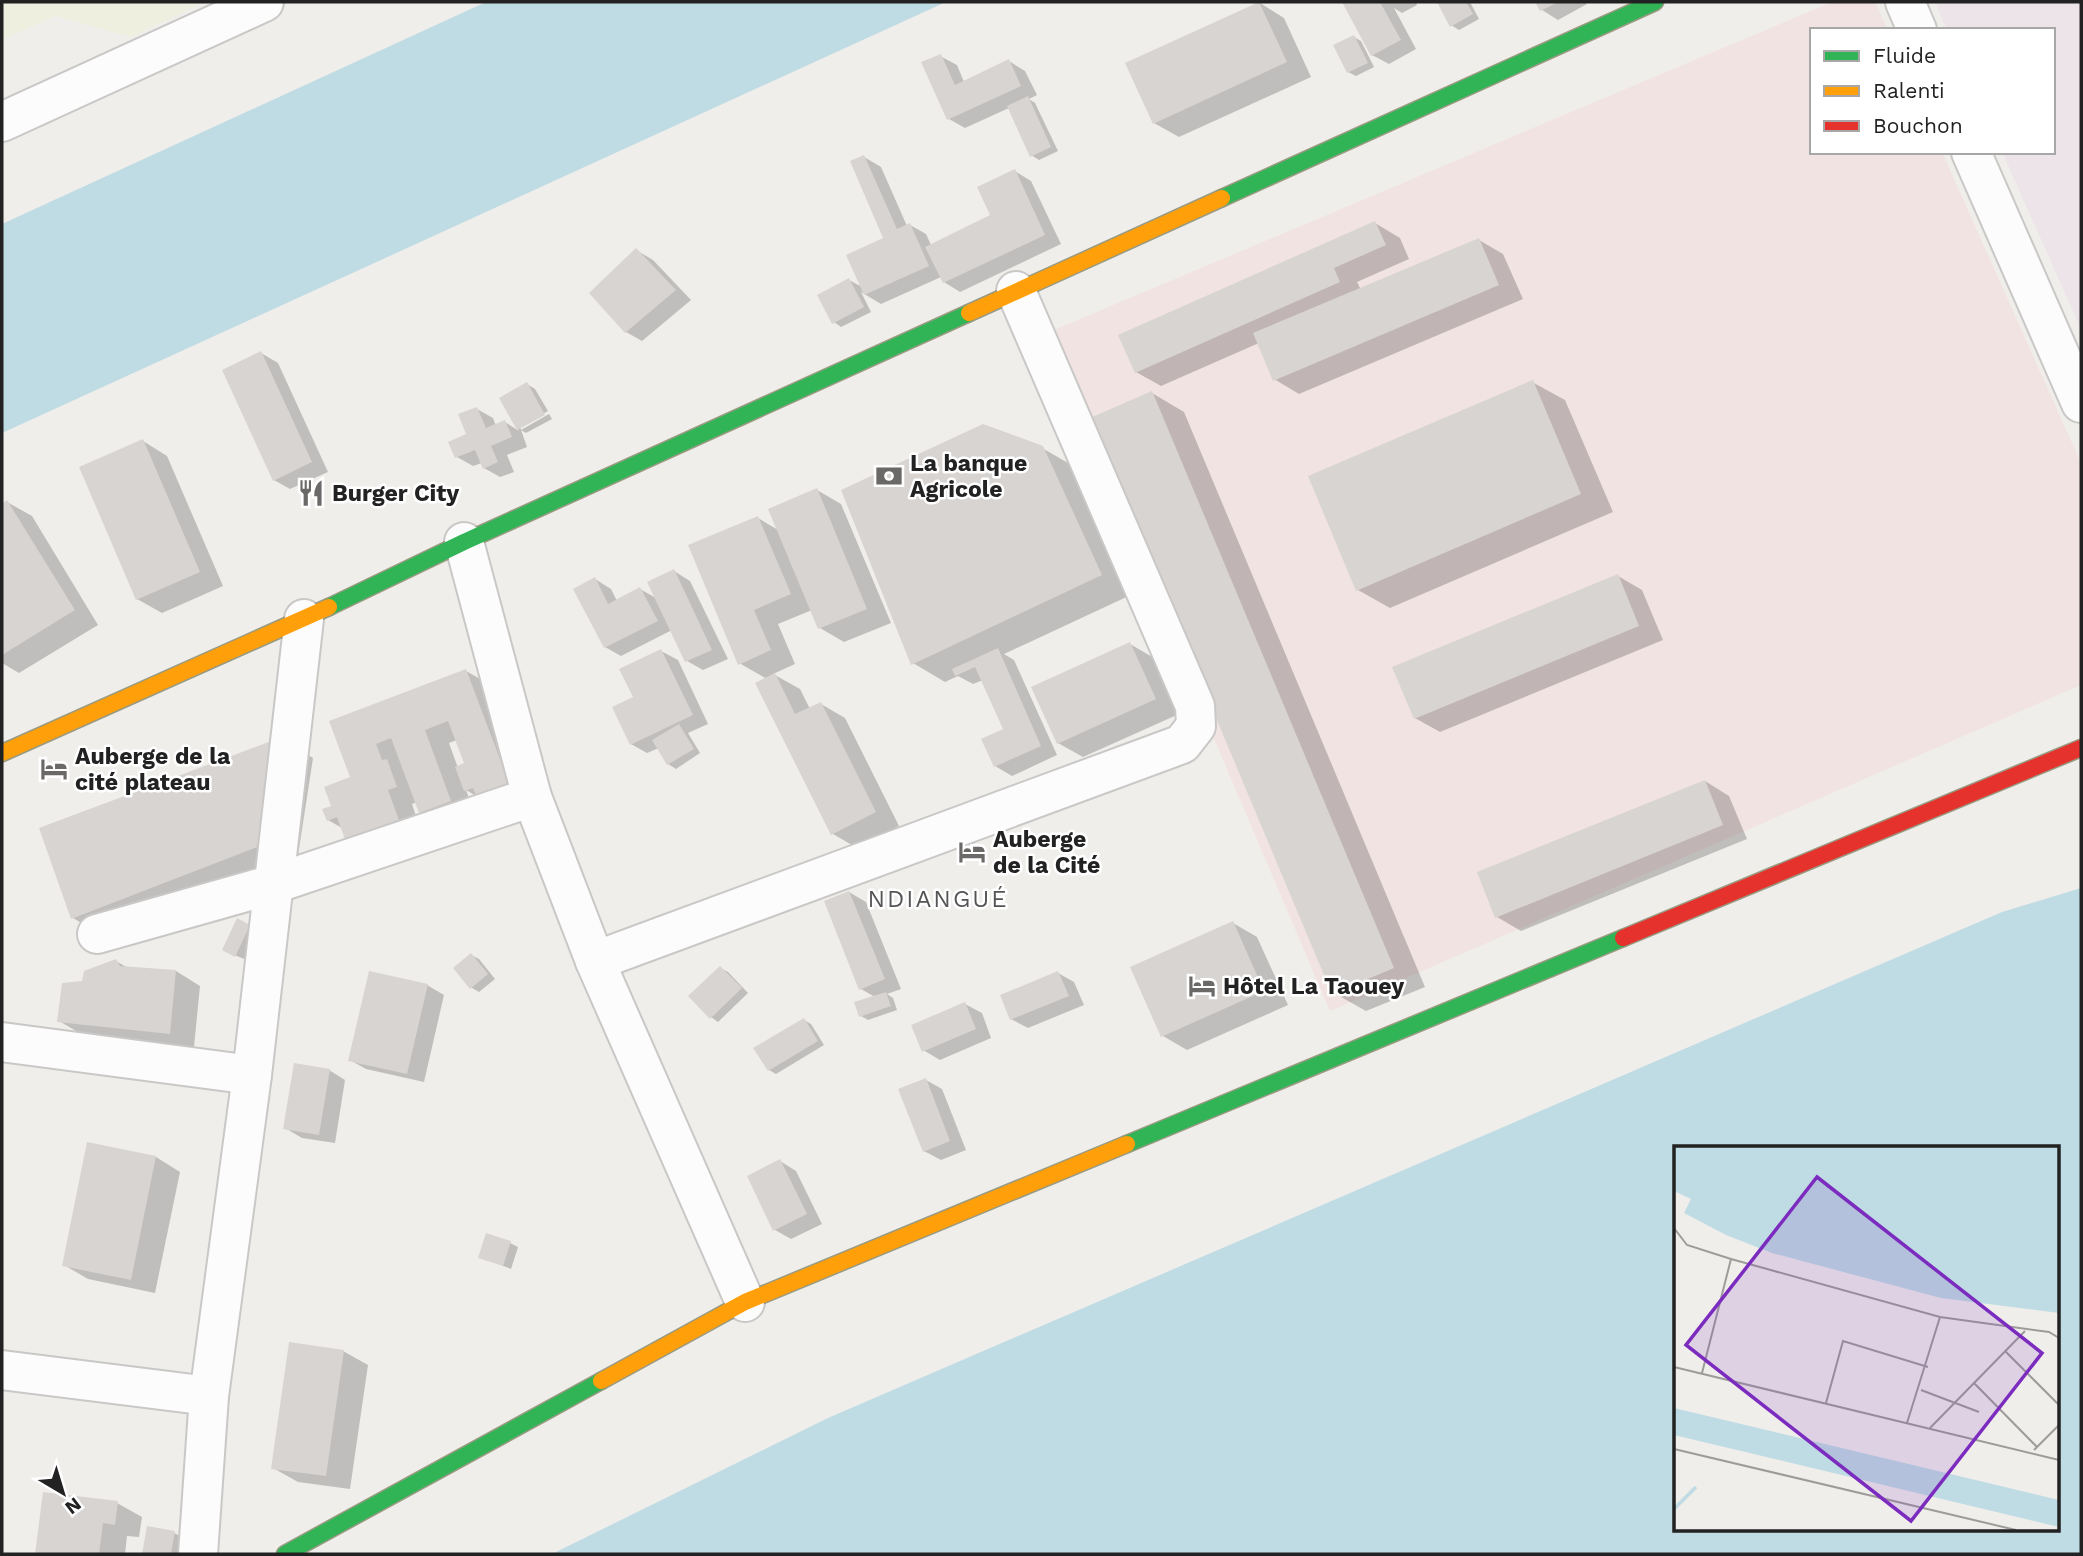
<svg xmlns="http://www.w3.org/2000/svg" width="2083" height="1556" font-family="'Work Sans',sans-serif">
	<style>
		.commercial { fill: #f1e3e1 }
		.industrial { fill: #ede4e9 }
		.farmland { fill: #efefdf }
		.water { fill: #bfdbe3; fill-rule: evenodd }
		.shadow { fill: #0003; fill-rule: evenodd }
		.building { fill: #d7d4d2 }
		.lines { fill: none; stroke-linecap: round; stroke-linejoin: round }
		.street-casing { stroke: #c9c8c7; stroke-width: 42 }
		.fast-casing { stroke: #999a82; stroke-width: 19 }
		.slow-casing { stroke: #999a82; stroke-width: 19 }
		.jam-casing { stroke: #999a82; stroke-width: 19 }
		.street { stroke: #fdfcfc; stroke-width: 38 }
		.fast { stroke: #30b455; stroke-width: 16 }
		.slow { stroke: #ff9f0a; stroke-width: 16 }
		.jam { stroke: #e5322d; stroke-width: 16 }
		.labels { text-anchor: middle; dominant-baseline: central; stroke-width: 5; stroke-linejoin: round; paint-order: stroke }
		.poi-label { font-size: 23px; font-weight: bold; fill: #222; stroke: #fff; text-anchor: start }
		.neighbourhood-label { font-size: 24px; letter-spacing: 2px; fill: #555; stroke: #fff }
		.inset-river { fill: none; stroke: #bfdbe3; stroke-width: 3.5 }
		.inset-road { fill: none; stroke: #9e9c9b; stroke-width: 2 }
		.view { fill: #7b2cbf; fill-opacity: 0.15; stroke: #7b2cbf; stroke-width: 3.5 }
		.inset-edge { fill: none; stroke: #222; stroke-width: 3.5 }
	</style>
	<rect width="100%" height="100%" fill="#f0eeeb"/>
	<path class="commercial" d="M1832,2H1875L1888,30H1812V152H1942L2081,463V685L1330,1011L1042,335Z"/>
	<path class="industrial" d="M1935,2H2081V329L2002,152H2053V30H1947Z"/>
	<path class="farmland" d="M2,2H204L131,37L55,16L2,40Z"/>
	<g class="water">
		<path d="M486,2H946L2,433V224Z"/>
		<path d="M2081,888V1554H552L828,1418L2002,912ZM1675,1148H2057V1530H1675Z"/>
	</g>
	<g class="shadow">
		<path d="M1344,2H1416L1417,5L1402,13L1394,8L1416,49L1389,64L1372,55Z"/>
		<path d="M1439,2H1470L1479,19L1459,30L1451,25Z"/>
		<path d="M1537,2H1585L1587,4L1558,20L1542,10Z"/>
		<path d="M1260,3L1284,18L1311,77L1179,137L1154,123L1128,64Z"/>
		<path d="M1354,37L1361,41L1374,67L1356,76L1348,72Z"/>
		<path d="M940,56L957,65L964,82L1009,61L1025,71L1037,95L1029,99L1035,103L1058,151L1039,160L1031,155L1009,108L965,128L949,119Z"/>
		<path d="M864,157L881,167L907,226L910,225L926,234L931,245L993,216L1015,171L1031,181L1061,244L960,292L944,282L941,277L881,304L861,292L871,312L841,327L834,322L849,280L862,287L886,239Z"/>
		<path d="M1375,223L1400,238L1409,259L1357,282L1361,290L1479,240L1503,254L1523,299L1299,394L1274,379L1259,343L1161,386L1136,372Z"/>
		<path d="M636,250L653,260L691,300L642,341L626,332Z"/>
		<path d="M261,353L278,363L328,472L290,489L274,480Z"/>
		<path d="M1532,382L1565,400L1613,512L1390,608L1358,590Z"/>
		<path d="M527,384L535,389L548,411L520,427L527,447L507,455L514,472L500,477L484,468L482,463L473,466L457,457L468,435L477,409L493,418L496,426L505,422L519,431L502,398Z"/>
		<path d="M1152,393L1184,412L1425,987L1366,1011L1334,993Z"/>
		<path d="M549,414L552,419L526,433L521,430Z"/>
		<path d="M143,441L167,456L223,586L162,613L137,599Z"/>
		<path d="M1042,448L1075,467L1133,594L1004,654L1014,660L1057,755L1012,776L995,766L1005,730L983,680L973,684L958,676L945,682L913,663Z"/>
		<path d="M817,490L841,504L891,623L844,642L820,628L812,610L778,624L795,664L773,674L800,689L810,709L821,704L845,718L899,826L857,848L833,834L767,679L739,663L758,518L778,530Z"/>
		<path d="M7,502L32,516L98,625L19,673L2,663V506Z"/>
		<path d="M674,571L690,581L728,659L703,670L687,661L672,630L621,656L605,647L595,579L611,589L617,601L640,589L656,598Z"/>
		<path d="M1618,576L1642,590L1663,640L1440,732L1415,718Z"/>
		<path d="M1130,644L1154,658L1179,714L1083,757L1058,743Z"/>
		<path d="M661,651L678,660L708,724L688,733L700,753L676,769L668,764L659,748L647,753L631,744L635,698Z"/>
		<path d="M466,671L491,685L532,797L490,804L466,790L475,815L445,826L420,812L417,802L412,804L423,837L342,828L328,820L333,807L352,778L331,722ZM457,740L466,764L458,768L449,743Z"/>
		<path d="M282,739L313,758L297,862L105,937L73,918Z"/>
		<path d="M1705,781L1729,796L1747,839L1521,931L1497,917Z"/>
		<path d="M849,892L866,902L901,989L887,994L893,998L897,1010L868,1020L861,1016L875,997L861,989Z"/>
		<path d="M238,921L257,931L244,959L232,954Z"/>
		<path d="M1233,923L1257,937L1288,1005L1187,1050L1163,1036L1132,968Z"/>
		<path d="M471,955L479,959L495,979L479,992L472,988L455,968Z"/>
		<path d="M116,961L128,968L176,971L200,986L194,1047L83,1035L59,1021L83,983Z"/>
		<path d="M720,968L728,972L748,993L718,1022L711,1017Z"/>
		<path d="M1058,973L1074,982L1084,1005L1028,1028L1011,1019Z"/>
		<path d="M427,985L444,995L424,1082L366,1069L350,1060Z"/>
		<path d="M965,1004L982,1013L991,1038L940,1060L923,1050Z"/>
		<path d="M804,1020L811,1024L824,1045L776,1074L769,1070Z"/>
		<path d="M329,1070L345,1080L335,1143L302,1138L285,1128Z"/>
		<path d="M926,1080L942,1089L966,1150L941,1160L924,1151Z"/>
		<path d="M88,1144L156,1157L180,1172L155,1293L88,1279L64,1265Z"/>
		<path d="M780,1161L796,1171L822,1224L791,1239L775,1230Z"/>
		<path d="M510,1243L518,1247L511,1269L480,1257Z"/>
		<path d="M343,1351L368,1365L350,1489L298,1482L273,1468Z"/>
		<path d="M45,1494L117,1503L142,1517L139,1537L127,1536L125,1554H37Z"/>
		<path d="M149,1528L174,1533L182,1537L179,1554H144Z"/>
	</g>
	<g class="building">
		<path d="M1259,2L1287,62L1153,124L1125,63Z"/>
		<path d="M1342,2H1380L1401,40L1371,56Z"/>
		<path d="M1437,2H1466L1473,14L1450,27Z"/>
		<path d="M1535,2H1559L1540,11Z"/>
		<path d="M1354,35L1368,63L1347,73L1333,45Z"/>
		<path d="M941,54L955,85L1009,59L1021,86L947,120L921,62Z"/>
		<path d="M1028,96L1051,147L1030,157L1007,106Z"/>
		<path d="M864,155L897,229L910,223L929,266L864,295L846,255L883,238L850,161Z"/>
		<path d="M1015,169L1045,235L943,283L925,247L990,215L977,187Z"/>
		<path d="M1375,221L1386,245L1334,268L1340,282L1135,373L1118,335Z"/>
		<path d="M1479,238L1499,285L1273,381L1253,333Z"/>
		<path d="M636,248L676,290L625,333L589,293Z"/>
		<path d="M849,278L864,307L832,324L817,295Z"/>
		<path d="M261,351L312,462L273,481L222,370Z"/>
		<path d="M1533,380L1581,494L1356,591L1308,476Z"/>
		<path d="M527,382L545,415L517,430L499,398Z"/>
		<path d="M1152,391L1394,968L1332,994L1090,418Z"/>
		<path d="M477,407L486,428L505,420L512,437L491,446L498,462L483,469L475,450L455,458L448,442L466,434L458,414Z"/>
		<path d="M983,424L1043,446L1102,575L911,665L841,490Z"/>
		<path d="M143,439L200,572L136,600L79,467Z"/>
		<path d="M817,488L867,609L818,629L768,509Z"/>
		<path d="M7,500L75,610L2,655V504Z"/>
		<path d="M758,516L791,594L754,610L771,650L738,665L688,545Z"/>
		<path d="M674,569L712,650L685,662L647,582Z"/>
		<path d="M1618,574L1639,626L1414,719L1392,667Z"/>
		<path d="M595,577L608,604L640,587L658,621L604,648L573,589Z"/>
		<path d="M1130,642L1156,699L1057,744L1031,687Z"/>
		<path d="M998,648L1041,746L994,767L981,739L1003,729L975,667L955,676L952,669Z"/>
		<path d="M661,649L693,715L630,745L612,707L633,697L619,669Z"/>
		<path d="M466,669L509,783L476,795L473,788L464,791L455,767L464,763L448,721L425,730L451,801L419,813L391,738L376,744L382,760L387,759L397,787L388,790L400,823L346,842L337,817L327,821L322,809L331,806L324,787L350,777L329,721Z"/>
		<path d="M775,673L795,714L821,702L876,812L831,835L755,683Z"/>
		<path d="M679,724L694,749L667,765L652,740Z"/>
		<path d="M282,737L265,844L71,919L39,828Z"/>
		<path d="M1705,780L1723,825L1495,918L1477,872Z"/>
		<path d="M849,891L885,979L859,990L824,901Z"/>
		<path d="M237,918L250,925L235,957L222,950Z"/>
		<path d="M1233,921L1264,991L1161,1037L1130,967Z"/>
		<path d="M471,953L488,974L470,989L453,968Z"/>
		<path d="M116,959L120,966L176,970L170,1034L57,1022L62,983L82,981L84,971Z"/>
		<path d="M720,966L742,988L710,1019L688,996Z"/>
		<path d="M369,971L428,984L407,1074L348,1061Z"/>
		<path d="M1058,971L1069,996L1010,1020L1000,995Z"/>
		<path d="M886,992L891,1006L859,1017L854,1002Z"/>
		<path d="M965,1002L976,1029L922,1052L911,1025Z"/>
		<path d="M804,1018L818,1041L768,1071L753,1048Z"/>
		<path d="M294,1063L330,1069L319,1135L283,1129Z"/>
		<path d="M926,1078L950,1141L923,1152L898,1089Z"/>
		<path d="M87,1142L156,1156L131,1280L62,1266Z"/>
		<path d="M780,1159L807,1214L773,1231L747,1176Z"/>
		<path d="M486,1233L511,1241L503,1266L478,1258Z"/>
		<path d="M289,1342L344,1350L326,1476L271,1469Z"/>
		<path d="M43,1492L118,1501L115,1525L103,1523L99,1554H35Z"/>
		<path d="M147,1526L175,1531L171,1554H142Z"/>
	</g>
	<g class="lines">
		<defs>
			<g id="street">
				<path d="M1905,2L1917,30"/>
				<path d="M2,122L264,2"/>
				<path d="M1971,152L2081,403"/>
				<path d="M464,542L532,797L595,961L745,1302"/>
				<path d="M97,934L274,884L532,797"/>
				<path d="M595,961L1182,744L1196,726L1195,706L1016,291"/>
				<path d="M2,1042L252,1075"/>
				<path d="M2,1370L209,1396"/>
				<path d="M198,1554L209,1396L252,1075L304,619"/>
			</g>
			<g id="fast">
				<path d="M1222,198L1655,2"/>
				<path d="M329,607L464,542L969,313"/>
				<path d="M1127,1144L1623,938"/>
				<path d="M285,1554L601,1381"/>
			</g>
			<g id="slow">
				<path d="M969,313L1222,198"/>
				<path d="M2,753L329,607"/>
				<path d="M601,1381L745,1302L1127,1144"/>
			</g>
			<path id="jam" d="M1623,938L2081,748"/>
		</defs>
		<use href="#street" class="street-casing"/>
		<use href="#fast" class="fast-casing"/>
		<use href="#slow" class="slow-casing"/>
		<use href="#jam" class="jam-casing"/>
		<use href="#street" class="street"/>
		<use href="#fast" class="fast"/>
		<use href="#slow" class="slow"/>
		<use href="#jam" class="jam"/>
	</g>
	<defs>
		<symbol id="bank-bare" viewBox="-9 -9 18 18"><path d="M-6-4H6V4H-6ZM0-2.3a2.3 2.3 0 1 0 0 4.6a2.3 2.3 0 1 0 0-4.6Z" fill="#6a6968" stroke="#fff" stroke-width="2.5" paint-order="stroke"/></symbol>
		<symbol id="restaurant-bare" viewBox="-9 -9 18 18"><path d="M-5-6h1v4h1v-4h1v4h1v-4h1v5L-1.5 .5V6h-2V.5L-5-1ZM5-6V6H3V1.5H1.5Q1.5-4 5-6Z" fill="#6a6968" stroke="#fff" stroke-width="2.5" paint-order="stroke"/></symbol>
		<symbol id="hotel-bare" viewBox="-9 -9 18 18"><path d="M-6-4.5h1.5V1H6V5H4.5V3h-9V5H-6ZM-4 0a1.8 1.8 0 1 1 3.6 0ZM.5 0V-2.5h3Q6-2.5 6 0Z" fill="#6a6968" stroke="#fff" stroke-width="2.5" paint-order="stroke"/></symbol>
	</defs>
	<g fill-rule="evenodd">
		<use href="#bank-bare" x="870" y="457" width="38" height="38"/>
		<use href="#restaurant-bare" x="292" y="474" width="38" height="38"/>
		<use href="#hotel-bare" x="35" y="750" width="38" height="38"/>
		<use href="#hotel-bare" x="953" y="833" width="38" height="38"/>
		<use href="#hotel-bare" x="1183" y="967" width="38" height="38"/>
	</g>
	<g class="labels">
		<g class="poi-label">
			<text x="910" y="463">La banque<tspan x="910" dy="26">Agricole</tspan></text>
			<text x="332" y="493">Burger City</text>
			<text x="75" y="756">Auberge de la<tspan x="75" dy="26">cité plateau</tspan></text>
			<text x="993" y="839">Auberge<tspan x="993" dy="26">de la Cité</tspan></text>
			<text x="1223" y="986">Hôtel La Taouey</text>
		</g>
		<g class="neighbourhood-label">
			<text x="938" y="899">NDIANGUÉ</text>
		</g>
	</g>
	<g transform="translate(1674 1146)">
		<rect width="385" height="385" fill="#f0eeeb"/>
		<path d="M0,1H385V167L267,152L98,107L52,89L10,67L17,53L0,45ZM0,262L385,354V381L0,289Z" fill="#bfdbe3"/>
		<path class="inset-river" d="M0,363L22,341"/>
		<path class="inset-road" d="M0,82L13,99L57,113L266,171L375,186L385,192M332,206L385,259M0,221L385,314M28,227L57,113M300,237L363,301M247,244L305,266M152,257L169,195L254,221M233,277L266,171M256,282L351,185M0,303L342,384M360,304L385,279"/>
		<path class="view" d="M143,31L368,207L237,375L12,199Z"/>
		<rect width="385" height="385" class="inset-edge"/>
	</g>
	<rect width="2083" height="1556" fill="none" stroke="#222222" stroke-width="7"/>
	<rect x="1810" y="28" width="245" height="126" fill="#ffffff" stroke="#a7a7a7" stroke-width="2"/>
	<rect x="1824" y="51" width="35" height="10" fill="#30b455" stroke="#a7a7a7" stroke-width="2"/>
	<text x="1873" y="63" font-size="21" fill="#222222">Fluide</text>
	<rect x="1824" y="86" width="35" height="10" fill="#ff9f0a" stroke="#a7a7a7" stroke-width="2"/>
	<text x="1873" y="98" font-size="21" fill="#222222">Ralenti</text>
	<rect x="1824" y="121" width="35" height="10" fill="#e5322d" stroke="#a7a7a7" stroke-width="2"/>
	<text x="1873" y="133" font-size="21" fill="#222222">Bouchon</text>
	<g transform="translate(63 1493) rotate(142)" stroke="#ffffff" stroke-width="5" paint-order="stroke">
	<path d="M0-5L12 26L0 18L-12 26Z" fill="#222222"/>
	<text y="-10" font-size="19" font-weight="bold" text-anchor="middle" fill="#222222">N</text>
	</g>
</svg>
